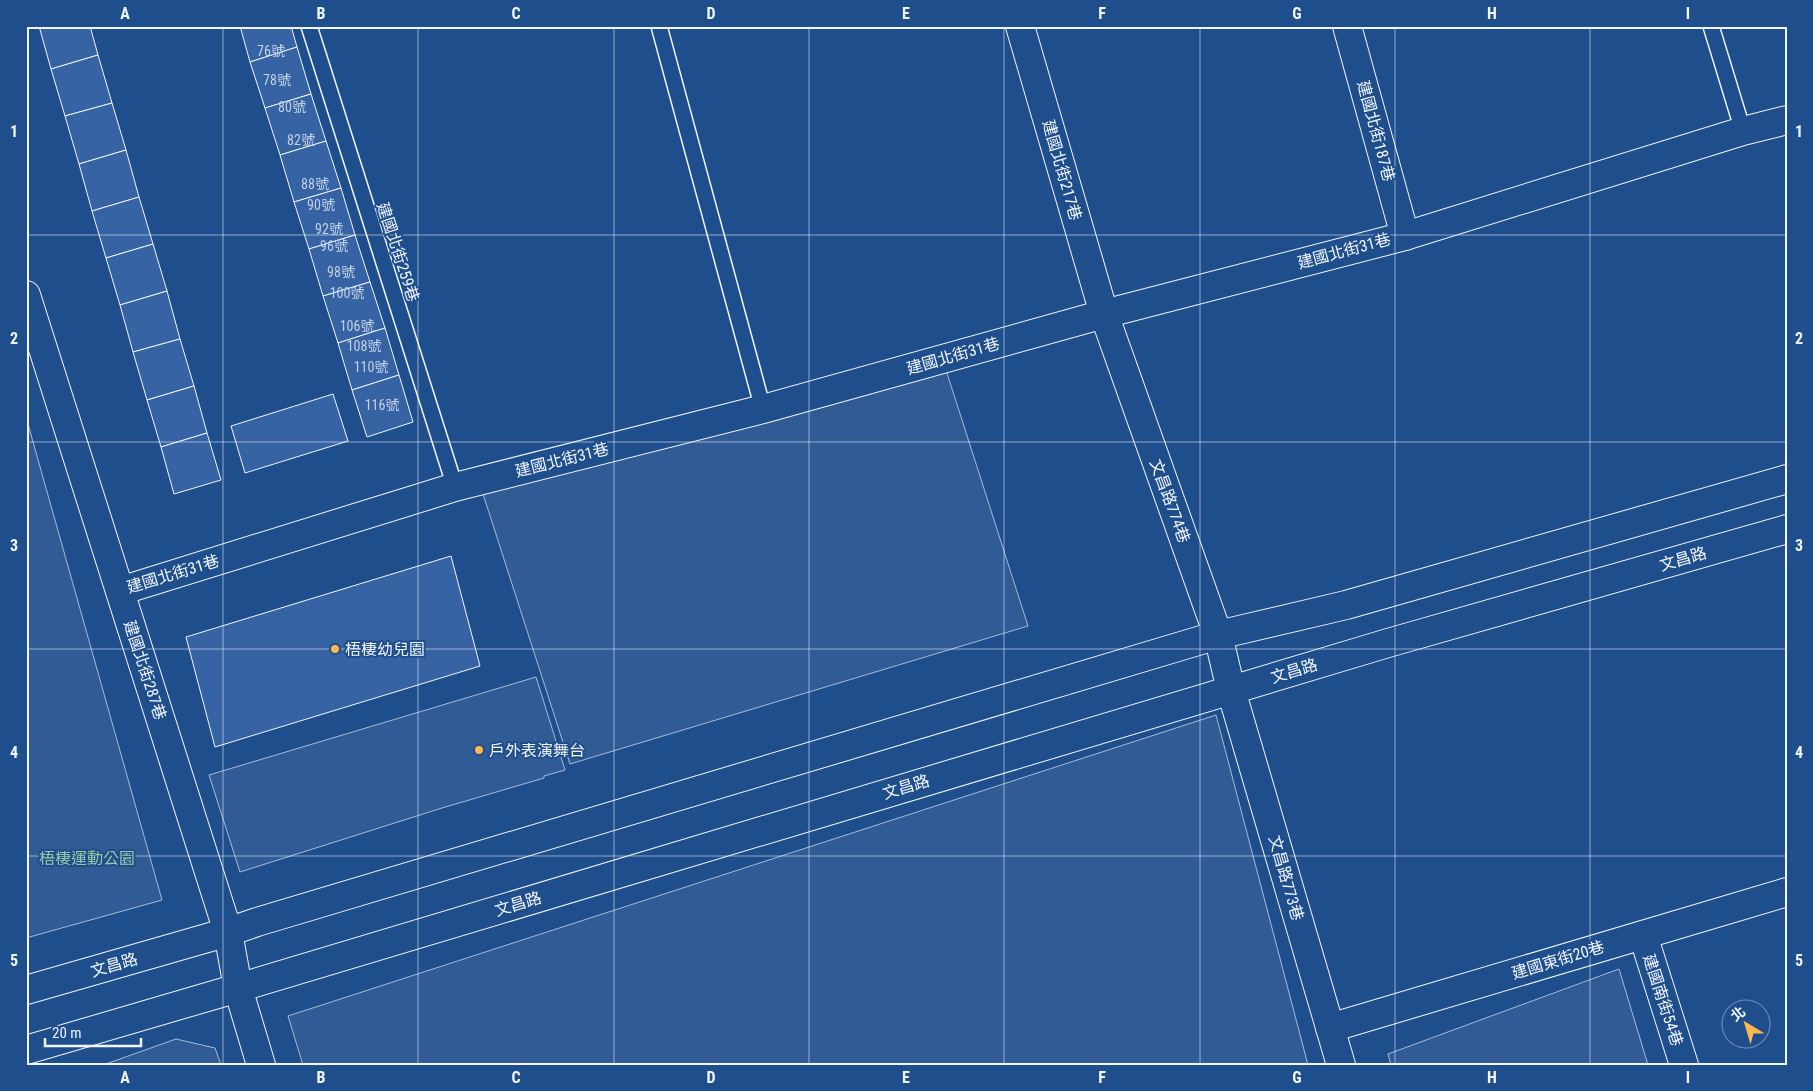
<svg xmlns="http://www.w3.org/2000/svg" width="1813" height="1091" font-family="'Roboto Condensed','Noto Sans TC',sans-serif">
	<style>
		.built { fill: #305b95; stroke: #a8bbd7 }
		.building { fill: #3563a3; stroke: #f2f6ff }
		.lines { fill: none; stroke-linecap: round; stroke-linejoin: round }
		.service-casing { stroke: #f2f6ff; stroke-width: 18 }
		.minor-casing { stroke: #f2f6ff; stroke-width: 30 }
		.tertiary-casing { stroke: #f2f6ff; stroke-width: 30 }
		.service { stroke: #1f4e8c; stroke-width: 15 }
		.minor { stroke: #1f4e8c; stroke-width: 28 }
		.tertiary { stroke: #1f4e8c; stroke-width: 28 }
		.grid { fill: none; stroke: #f2f6ff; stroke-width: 1; stroke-opacity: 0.55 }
		.poi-dot { fill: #ffb74d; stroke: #1f4e8c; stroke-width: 2 }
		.labels { text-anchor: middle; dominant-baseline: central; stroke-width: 4; stroke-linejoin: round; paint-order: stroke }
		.number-label { font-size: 14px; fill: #c3d1e8 }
		.street-label { font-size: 16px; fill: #f2f6ff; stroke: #1f4e8c }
		.poi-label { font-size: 16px; fill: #f2f6ff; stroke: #1f4e8c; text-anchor: start }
		.park-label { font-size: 16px; fill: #97c8a6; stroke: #1f4e8c }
		.neatline { fill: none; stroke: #f2f6ff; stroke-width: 2 }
		.grid-label { font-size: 16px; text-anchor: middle; font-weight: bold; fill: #f2f6ff }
	</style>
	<rect width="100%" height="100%" fill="#1f4e8c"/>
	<g class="built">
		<path d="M946,370L1028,626L570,764L483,494Z"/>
		<path d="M26,417L162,900L26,938Z"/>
		<path d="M536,677L565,770L544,776V778L442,808L240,872L209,775Z"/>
		<path d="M1216,715L1308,1065H303L288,1016Z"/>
		<path d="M1619,969L1648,1065H1391L1388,1054Z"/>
		<path d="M176,1039L215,1048L221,1065H103Z"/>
	</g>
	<g class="building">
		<path d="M39,26H90L98,55L51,69Z"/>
		<path d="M240,26H291L297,47L250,62Z"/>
		<path d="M297,47L311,94L265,108L250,62Z"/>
		<path d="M98,55L112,103L65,116L51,69Z"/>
		<path d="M311,94L326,141L280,155L265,108Z"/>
		<path d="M112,103L126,150L79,164L65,116Z"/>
		<path d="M326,141L341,188L294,202L280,155Z"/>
		<path d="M126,150L139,197L92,211L79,164Z"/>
		<path d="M341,188L355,235L309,249L294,202Z"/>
		<path d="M139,197L153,244L106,258L92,211Z"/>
		<path d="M355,235L370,282L323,296L309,249Z"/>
		<path d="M153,244L167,291L120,305L106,258Z"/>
		<path d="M370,282L385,328L338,343L323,296Z"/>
		<path d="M167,291L180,339L133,352L120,305Z"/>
		<path d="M385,328L399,375L352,390L338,343Z"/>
		<path d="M180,339L194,386L147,400L133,352Z"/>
		<path d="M399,375L413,422L367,437L352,390Z"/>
		<path d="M194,386L207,433L161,447L147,400Z"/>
		<path d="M333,394L348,441L245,473L231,426Z"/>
		<path d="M207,433L221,480L174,494L161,447Z"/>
		<path d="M451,556L480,666L215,747L186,637Z"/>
	</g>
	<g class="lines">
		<defs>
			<g id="service">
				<path d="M309,26L455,487"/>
				<path d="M659,26L763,409"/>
				<path d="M1711,26L1743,131"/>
			</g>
			<g id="minor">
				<path d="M1020,26L1104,314L1218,635L1231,690L1341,1065"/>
				<path d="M1347,26L1405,236"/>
				<path d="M26,295L228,932L238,988L261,1065"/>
				<path d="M120,591L455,487L763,409L1104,314L1405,236L1743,131L1787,120"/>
				<path d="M1643,935L1684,1065"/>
				<path d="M1330,1028L1787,892"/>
			</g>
			<g id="tertiary">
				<path d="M26,990L228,932L257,922L1218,635L1346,605L1787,479"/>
				<path d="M26,1050L238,988L1388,643L1787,529"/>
			</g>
		</defs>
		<use href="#service" class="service-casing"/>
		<use href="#minor" class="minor-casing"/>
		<use href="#tertiary" class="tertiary-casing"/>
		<use href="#service" class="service"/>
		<use href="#minor" class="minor"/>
		<use href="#tertiary" class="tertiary"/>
	</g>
	<path class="grid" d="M223,26V1065M418,26V1065M614,26V1065M809,26V1065M1004,26V1065M1200,26V1065M1395,26V1065M1590,26V1065M26,235H1787M26,442H1787M26,649H1787M26,856H1787"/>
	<g class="poi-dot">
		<circle cx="335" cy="649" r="5"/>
		<circle cx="479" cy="750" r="5"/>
	</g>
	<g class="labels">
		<g class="number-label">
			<text x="271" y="51">76號</text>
			<text x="277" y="80">78號</text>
			<text x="292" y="107">80號</text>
			<text x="301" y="140">82號</text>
			<text x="315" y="184">88號</text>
			<text x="321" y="205">90號</text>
			<text x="329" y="229">92號</text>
			<text x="334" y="246">96號</text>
			<text x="341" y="272">98號</text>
			<text x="347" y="293">100號</text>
			<text x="357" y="326">106號</text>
			<text x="364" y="346">108號</text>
			<text x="371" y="367">110號</text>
			<text x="382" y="405">116號</text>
		</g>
		<g class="street-label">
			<text transform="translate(1376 131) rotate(75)">建國北街187巷</text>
			<text transform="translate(1062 170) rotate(74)">建國北街217巷</text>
			<text transform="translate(1344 251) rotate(-15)">建國北街31巷</text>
			<text transform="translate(398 252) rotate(72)">建國北街259巷</text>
			<text transform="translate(953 356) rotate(-16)">建國北街31巷</text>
			<text transform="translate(562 460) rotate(-14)">建國北街31巷</text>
			<text transform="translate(1170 501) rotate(70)">文昌路774巷</text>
			<text transform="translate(1683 559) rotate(-16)">文昌路</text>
			<text transform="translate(173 574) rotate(-17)">建國北街31巷</text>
			<text transform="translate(145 670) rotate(72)">建國北街287巷</text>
			<text transform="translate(1294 671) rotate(-17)">文昌路</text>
			<text transform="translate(906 787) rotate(-17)">文昌路</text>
			<text transform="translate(1286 878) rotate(74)">文昌路773巷</text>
			<text transform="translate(518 904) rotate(-17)">文昌路</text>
			<text transform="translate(1558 960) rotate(-17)">建國東街20巷</text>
			<text transform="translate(114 965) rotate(-16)">文昌路</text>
			<text transform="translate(1663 1000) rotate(72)">建國南街54巷</text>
		</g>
		<g class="poi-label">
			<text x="345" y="649">梧棲幼兒園</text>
			<text x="489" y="750">戶外表演舞台</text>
		</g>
		<g class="park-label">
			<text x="87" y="858">梧棲運動公園</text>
		</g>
	</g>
	<rect width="1813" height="1091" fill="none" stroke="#1f4e8c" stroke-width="55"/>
	<g transform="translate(1746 1024) rotate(322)"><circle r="24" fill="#1f4e8c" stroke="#7391ba"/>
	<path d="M0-4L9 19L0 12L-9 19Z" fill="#ffb74d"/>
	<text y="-8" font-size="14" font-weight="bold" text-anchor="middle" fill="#f2f6ff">北</text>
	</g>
	<path d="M45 1038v8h96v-8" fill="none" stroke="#f2f6ff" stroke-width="2.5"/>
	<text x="52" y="1038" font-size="15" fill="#f2f6ff" stroke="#1f4e8c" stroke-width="4" paint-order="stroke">20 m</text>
	<rect x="28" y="28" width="1758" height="1036" class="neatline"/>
	<g class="grid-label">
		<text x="125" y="19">A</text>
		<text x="321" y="19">B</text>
		<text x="516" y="19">C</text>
		<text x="711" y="19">D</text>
		<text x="906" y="19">E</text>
		<text x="1102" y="19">F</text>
		<text x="1297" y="19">G</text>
		<text x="1492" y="19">H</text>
		<text x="1688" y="19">I</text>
		<text x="14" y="137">1</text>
		<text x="1799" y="137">1</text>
		<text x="14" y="344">2</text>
		<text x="1799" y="344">2</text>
		<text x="14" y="551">3</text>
		<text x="1799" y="551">3</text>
		<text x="14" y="758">4</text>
		<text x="1799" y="758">4</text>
		<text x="14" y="966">5</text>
		<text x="1799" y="966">5</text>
		<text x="125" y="1083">A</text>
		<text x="321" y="1083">B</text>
		<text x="516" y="1083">C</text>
		<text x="711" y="1083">D</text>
		<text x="906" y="1083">E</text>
		<text x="1102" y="1083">F</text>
		<text x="1297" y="1083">G</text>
		<text x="1492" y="1083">H</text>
		<text x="1688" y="1083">I</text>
	</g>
</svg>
